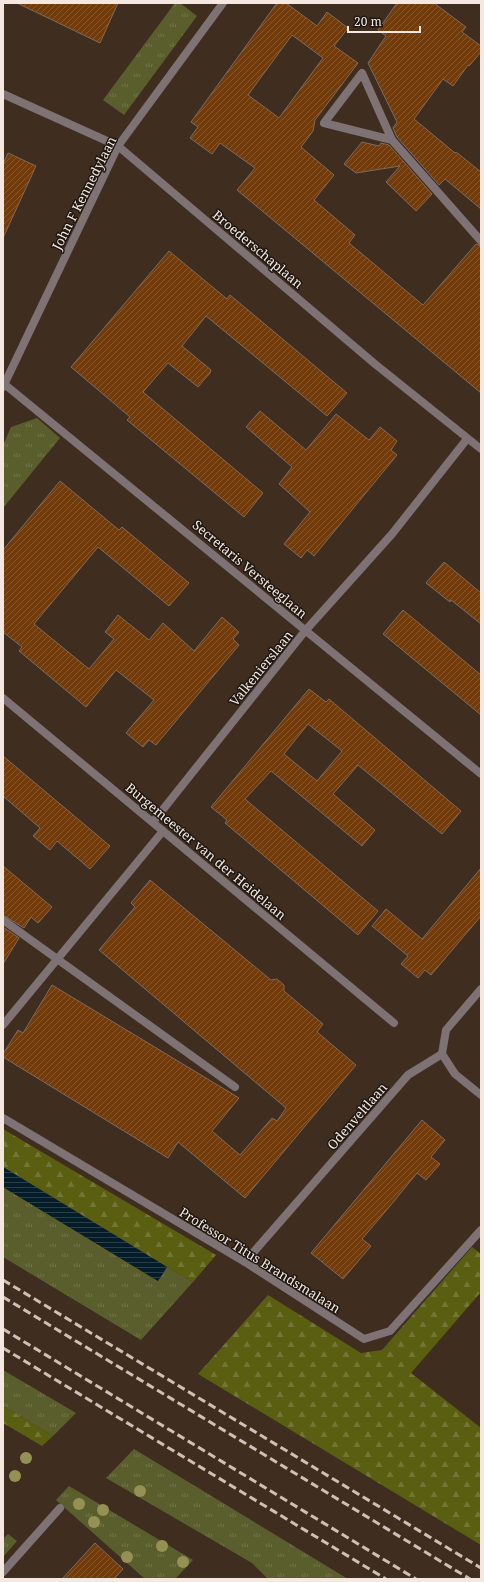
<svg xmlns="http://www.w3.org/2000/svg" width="484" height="1582" font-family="'Noto Serif',serif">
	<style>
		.grass { fill: url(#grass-tufts) }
		.forest { fill: url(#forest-firs) }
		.water { fill: url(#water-rules) }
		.building { fill: url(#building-hatch); stroke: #7f6a5c; fill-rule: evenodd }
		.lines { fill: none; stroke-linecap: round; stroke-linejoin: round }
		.service { stroke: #7e7274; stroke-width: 8 }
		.minor { stroke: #7e7274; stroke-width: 8 }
		.tertiary { stroke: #7e7274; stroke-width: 8 }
		.rail { stroke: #cec0b7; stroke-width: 3; stroke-dasharray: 8 4; stroke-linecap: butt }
		.tree { fill: #959154 }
		.labels { text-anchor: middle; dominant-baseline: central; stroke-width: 3; stroke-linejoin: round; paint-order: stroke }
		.street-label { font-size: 13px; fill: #f5e8e0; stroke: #1f1711 }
	</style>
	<defs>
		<pattern id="grass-tufts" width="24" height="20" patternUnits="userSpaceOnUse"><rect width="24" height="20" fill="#5a5e2c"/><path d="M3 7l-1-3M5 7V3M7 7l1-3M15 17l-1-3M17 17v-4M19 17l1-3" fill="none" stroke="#72754a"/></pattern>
		<pattern id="forest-firs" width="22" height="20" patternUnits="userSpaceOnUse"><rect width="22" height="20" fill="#5a5e11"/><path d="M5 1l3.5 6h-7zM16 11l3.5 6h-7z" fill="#727533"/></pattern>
		<pattern id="water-rules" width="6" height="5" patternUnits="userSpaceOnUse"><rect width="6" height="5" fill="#041d28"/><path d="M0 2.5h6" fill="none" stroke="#293e47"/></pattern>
		<pattern id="building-hatch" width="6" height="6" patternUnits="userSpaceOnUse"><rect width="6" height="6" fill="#723b0c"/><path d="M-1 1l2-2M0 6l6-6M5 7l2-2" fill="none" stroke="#87572f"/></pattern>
	</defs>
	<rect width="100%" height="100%" fill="#3f2d20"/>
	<g class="grass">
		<path d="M175,3H180L197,16L124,115L103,100Z"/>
		<path d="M37,418L60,438L3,508V445L11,427Z"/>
		<path d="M3,1187L158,1281L167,1267L193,1282L141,1340L3,1257Z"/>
		<path d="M3,1370L76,1413L53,1436L3,1406Z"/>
		<path d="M134,1449L348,1579H268L252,1563L106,1478Z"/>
		<path d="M69,1486L193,1560L175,1579H145L56,1500Z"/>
		<path d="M8,1534L17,1541L3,1557V1539Z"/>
	</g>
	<g class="forest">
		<path d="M3,1129L216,1255L193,1282L167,1267L3,1167Z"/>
		<path d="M472,1247L481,1254V1292L411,1373L481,1428V1545L198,1374L268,1295L361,1353L382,1350Z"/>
		<path d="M3,1406L53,1436L42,1446L3,1423Z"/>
	</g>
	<path class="water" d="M3,1167L167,1267L158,1281L3,1187Z"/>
	<g class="building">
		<path d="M17,3H118L100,43Z"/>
		<path d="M277,3H286L317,26L327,12L348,28L334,46L358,63L315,120L313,131L301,147L334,175L314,200L355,235L349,243L423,305L476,244L481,246V393L237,190L255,168L220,143L212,154L190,138L198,127L191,122ZM292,35L323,58L279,118L248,95Z"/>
		<path d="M397,3H434L466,27L462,32L481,46V52L469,66L468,65L453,86L443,79L414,119L455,153L456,152L481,172V209L445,179L439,185L397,137L393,128L397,122L368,63L386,36L378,30Z"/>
		<path d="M362,142L379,146L381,143L389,145L432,194L416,211L386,182L400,166L356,173L344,164Z"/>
		<path d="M8,153L36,166L3,238V164Z"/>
		<path d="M169,251L227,299L230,295L347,393L327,416L206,316L182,346L211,370L210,373L198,387L168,363L143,392L263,493L244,517L127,420L130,417L71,367Z"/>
		<path d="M260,411L306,450L336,414L369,440L380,427L397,441L391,450L397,455L314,556L307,550L301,558L284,544L310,512L279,484L292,467L246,427Z"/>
		<path d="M60,481L119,530L122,527L189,583L169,606L98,547L34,624L89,669L114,639L105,632L118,615L149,640L163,623L194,651L222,617L239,632L233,639L239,645L156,745L149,740L143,747L126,733L154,700L116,670L86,707L19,651L22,647L3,632V550Z"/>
		<path d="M444,562L481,593V624L451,600L450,602L426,583Z"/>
		<path d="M403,610L481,675V715L383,634Z"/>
		<path d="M309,689L326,702L329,699L461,811L442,834L358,765L333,794L375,830L362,846L271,771L245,799L378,911L358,935L225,823L227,820L211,807ZM308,724L342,751L317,781L284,754Z"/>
		<path d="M3,756L110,846L90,869L57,841L50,850L33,836L40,828L3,796Z"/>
		<path d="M3,866L52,907L38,923L31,917L24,928L3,915Z"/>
		<path d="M481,868V916L431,975L425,970L418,978L401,964L408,956L372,926L386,909L422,939Z"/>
		<path d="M150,880L271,980L277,979L284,985V991L323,1024L317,1032L356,1065L245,1198L178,1142L168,1158L3,1057V1054L18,1030L23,1033L52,985L239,1098L212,1131L240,1155L272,1118L277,1121L286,1108L99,950L135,907L131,903Z"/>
		<path d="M3,927L19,938L3,964Z"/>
		<path d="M422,1120L445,1140L431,1157L440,1164L426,1180L417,1173L390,1206L362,1239L371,1246L343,1279L311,1253Z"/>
		<path d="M95,1543L123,1569L114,1579H62Z"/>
	</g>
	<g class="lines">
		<g class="service">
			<path d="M392,140L324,123L362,73L392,140L481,241"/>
			<path d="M3,920L235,1087"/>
			<path d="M3,1025L163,831"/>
			<path d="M245,1262L364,1339L390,1331L481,1230"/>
		</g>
		<g class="minor">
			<path d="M3,94L118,146L375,364L481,449"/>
			<path d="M3,383L481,774"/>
			<path d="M3,387L118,146L223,3"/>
			<path d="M3,698L394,1023"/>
			<path d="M153,822L305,631L392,534L467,439"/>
			<path d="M3,1118L245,1262L408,1075L442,1054"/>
			<path d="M3,1572L60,1508"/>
		</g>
		<path class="tertiary" d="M481,989L446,1030L442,1054L455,1074L481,1095"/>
		<g class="rail">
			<path d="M3,1280L481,1568"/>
			<path d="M3,1297L470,1579"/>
			<path d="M3,1329L416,1579"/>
			<path d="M3,1348L386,1579"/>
		</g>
	</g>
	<g class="tree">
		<circle cx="26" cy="1458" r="6"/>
		<circle cx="15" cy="1476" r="6"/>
		<circle cx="140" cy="1491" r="6"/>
		<circle cx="79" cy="1504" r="6"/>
		<circle cx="103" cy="1510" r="6"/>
		<circle cx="94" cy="1522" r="6"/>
		<circle cx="162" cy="1546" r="6"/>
		<circle cx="127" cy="1557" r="6"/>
		<circle cx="183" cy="1562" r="6"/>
	</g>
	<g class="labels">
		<g class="street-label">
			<text transform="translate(84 193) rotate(-63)">John F Kennedylaan</text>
			<text transform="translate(258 249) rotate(40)">Broederschaplaan</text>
			<text transform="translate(250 569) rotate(40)">Secretaris Versteeglaan</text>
			<text transform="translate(261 668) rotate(-51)">Valkenierslaan</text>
			<text transform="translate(206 851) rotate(40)">Burgemeester van der Heidelaan</text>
			<text transform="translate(357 1116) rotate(-49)">Odenveltlaan</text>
			<text transform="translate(260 1260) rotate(32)">Professor Titus Brandsmalaan</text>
		</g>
	</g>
	<rect width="484" height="1582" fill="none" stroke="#f5e8e0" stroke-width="8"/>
	<path d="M348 26v6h72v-6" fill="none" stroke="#f5e8e0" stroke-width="2"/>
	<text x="354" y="26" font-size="12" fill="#f5e8e0" stroke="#1f1711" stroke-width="3" paint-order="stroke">20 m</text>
</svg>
